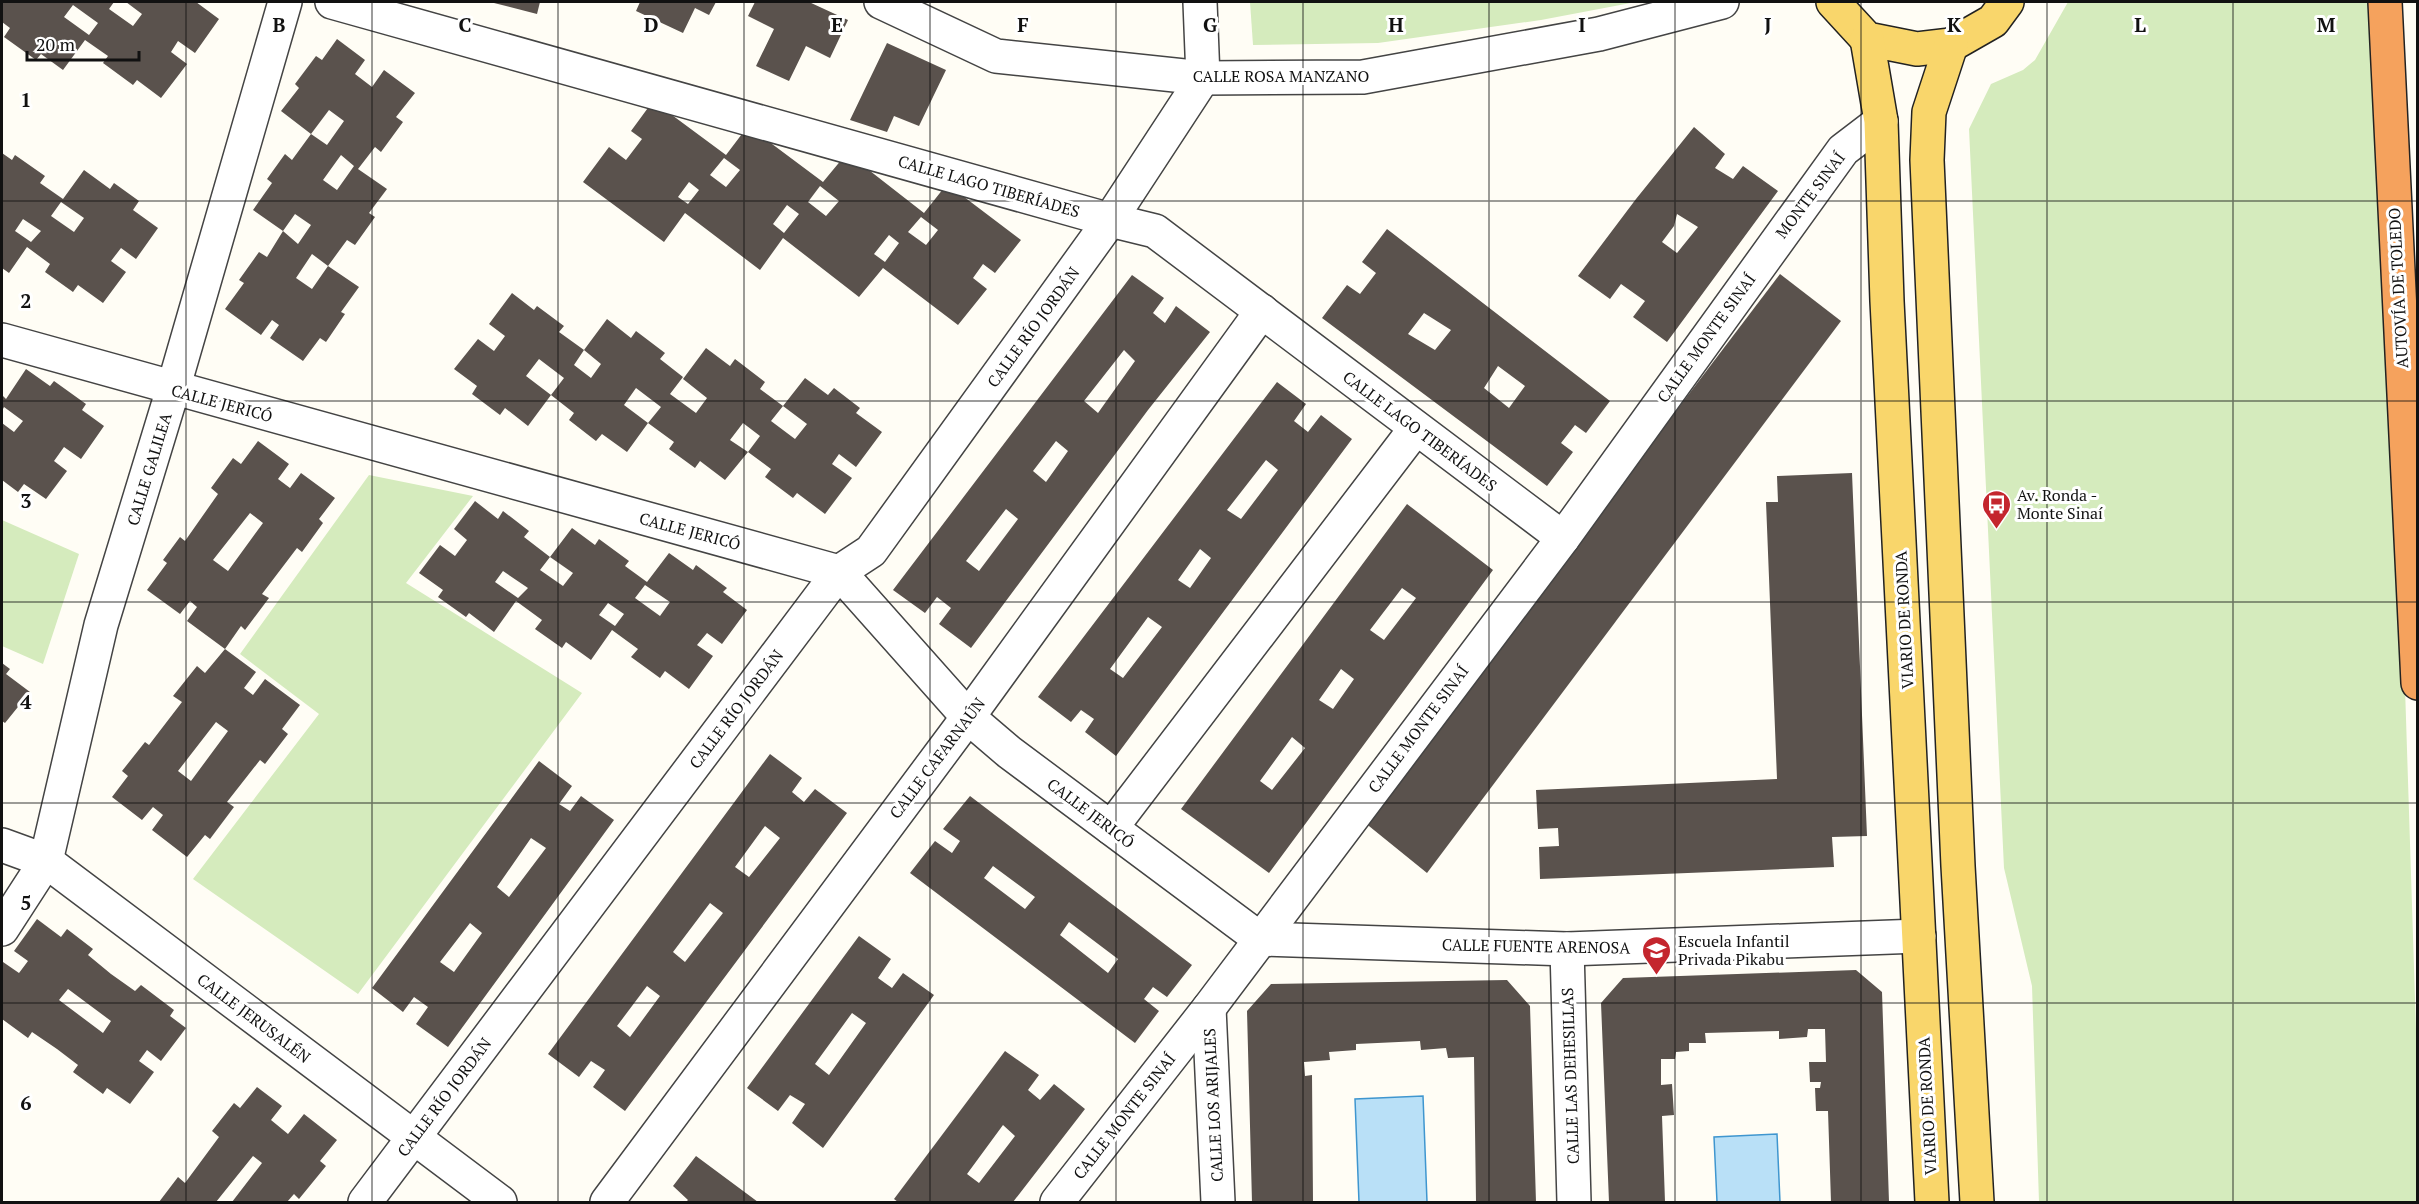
<svg xmlns="http://www.w3.org/2000/svg" width="2419" height="1204" font-family="'PT Serif',serif">
	<style>
		.green { fill: #d5ebbd }
		.water { fill: #b9e0f7; stroke: #3f96cf; stroke-width: 1.5 }
		.building { fill: #5a524d; fill-rule: evenodd }
		.lines { fill: none; stroke-linecap: round; stroke-linejoin: round }
		.minor-casing { stroke: #444; stroke-width: 36 }
		.major-casing { stroke: #222; stroke-width: 36 }
		.highway-casing { stroke: #222; stroke-width: 36 }
		.minor { stroke: #fff; stroke-width: 33 }
		.major { stroke: #f9d66b; stroke-width: 33 }
		.highway { stroke: #f5a25d; stroke-width: 33 }
		.grid { fill: none; stroke: #111; stroke-width: 1.5; stroke-opacity: 0.55 }
		.labels { text-anchor: middle; dominant-baseline: central; stroke-width: 6; stroke-linejoin: round; paint-order: stroke }
		.street-label { font-size: 16px; fill: #111; stroke: #fff }
		.poi-label { font-size: 16px; fill: #111; stroke: #fff; text-anchor: start }
		.grid-label { font-size: 20px; text-anchor: middle; font-weight: bold; fill: #111; stroke: #fff; stroke-width: 6; stroke-linejoin: round; paint-order: stroke }
	</style>
	<rect width="100%" height="100%" fill="#fffdf5"/>
	<g class="green">
		<path d="M1250,2H1636L1541,20L1378,43L1253,45Z"/>
		<path d="M2068,2H2383L2417,1061V1202H2039L2032,986L2004,868L1969,129L1991,84L2023,70L2035,60Z"/>
		<path d="M369,475L473,496L406,583L582,693L358,994L193,879L319,714L240,654Z"/>
		<path d="M2,520L79,554L43,664L2,646Z"/>
	</g>
	<g class="water">
		<path d="M1423,1096L1427,1202H1359L1355,1099Z"/>
		<path d="M1777,1134L1780,1202H1717L1714,1137Z"/>
	</g>
	<g class="building">
		<path d="M2,2H114L109,9L133,26L142,14L126,2H196L219,19L195,53L178,41L171,52L187,64L161,98L137,80L133,85L103,63L108,56L85,40L63,70L41,54L36,60L4,37L10,28L2,22ZM73,5L98,23L89,35L64,17Z"/>
		<path d="M490,2H540L537,14Z"/>
		<path d="M640,2H716L709,15L695,8L683,33L636,11Z"/>
		<path d="M755,2H809L848,20L830,58L806,46L789,81L756,66L774,29L748,16Z"/>
		<path d="M337,39L365,60L355,74L372,87L384,70L415,93L396,117L403,122L381,152L375,147L358,169L387,189L369,213L375,217L355,245L347,240L328,266L312,254L296,278L312,289L328,266L359,287L341,312L345,314L326,342L320,338L303,361L270,338L279,325L272,320L261,335L225,309L244,283L239,280L259,252L267,257L283,231L298,244L311,225L295,214L283,231L253,210L272,183L267,179L285,154L292,160L311,134L281,111L299,88L295,84L316,56L322,60ZM329,110L344,121L327,145L311,134ZM341,155L354,166L337,190L323,180Z"/>
		<path d="M887,43L946,70L919,126L894,116L887,132L850,120Z"/>
		<path d="M653,101L726,155L748,126L823,182L847,153L924,213L947,184L1021,240L995,273L983,264L973,278L987,289L958,325L883,268L859,297L783,238L760,270L685,213L664,242L583,182L609,147L626,160L642,139L631,131ZM724,158L740,170L726,187L710,175ZM689,182L699,190L688,204L678,197ZM820,186L839,201L826,216L808,202ZM787,205L799,214L784,233L773,224ZM921,217L938,230L926,245L908,232ZM889,235L899,243L885,262L874,254Z"/>
		<path d="M1694,127L1725,154L1715,168L1733,179L1743,166L1778,191L1667,342L1633,317L1645,301L1621,284L1610,299L1578,276L1636,199ZM1677,214L1698,227L1677,253L1662,242L1674,226Z"/>
		<path d="M2,153L12,160L15,155L45,176L40,183L63,199L84,170L110,189L114,183L139,201L133,210L158,228L136,259L121,248L111,261L126,272L103,303L78,285L73,292L45,272L50,264L27,247L9,273L2,268ZM61,202L84,218L74,232L51,216ZM23,219L41,231L31,242L15,231Z"/>
		<path d="M1387,229L1610,401L1586,433L1575,425L1561,443L1573,452L1547,486L1322,318L1347,285L1360,294L1376,273L1362,262ZM1424,313L1451,330L1435,350L1408,334ZM1498,366L1525,386L1509,408L1484,388Z"/>
		<path d="M1780,274L1841,321L1427,873L1364,822Z"/>
		<path d="M1132,275L1164,298L1153,313L1165,323L1176,306L1210,332L1148,410L971,648L939,624L951,608L937,597L925,613L893,590ZM1124,350L1135,361L1098,413L1084,401ZM1056,441L1068,451L1046,482L1033,471ZM1006,509L1018,519L979,571L966,561Z"/>
		<path d="M512,293L534,310L537,306L564,326L559,332L584,350L574,365L591,378L601,364L584,350L607,319L631,338L636,331L665,353L660,359L683,377L670,394L696,413L707,398L683,379L706,348L730,366L735,359L765,382L760,389L783,406L771,421L795,439L807,424L783,406L805,378L828,395L834,388L860,408L856,413L882,432L856,467L839,454L832,464L852,478L825,514L797,493L793,498L765,477L771,469L748,452L760,436L743,423L730,440L748,452L725,480L700,461L695,468L669,449L674,442L648,423L661,407L636,388L624,405L648,423L627,452L602,434L596,441L569,420L574,413L551,395L528,426L505,408L500,415L472,394L477,386L454,369L478,339L494,351L505,336L489,324ZM539,359L564,378L551,395L526,376Z"/>
		<path d="M26,369L50,386L54,381L86,404L82,410L104,426L81,459L64,447L54,461L67,471L46,499L24,484L18,492L2,480V423L14,432L23,421L4,407L2,411V395L6,399Z"/>
		<path d="M1277,382L1306,404L1294,421L1308,432L1321,415L1352,439L1116,756L1085,732L1094,719L1081,710L1071,722L1038,697ZM1266,460L1278,470L1241,519L1227,510ZM1200,549L1211,558L1190,588L1178,580ZM1148,617L1162,627L1123,678L1110,669Z"/>
		<path d="M258,441L289,464L278,479L290,488L301,473L335,498L319,519L323,523L302,552L297,548L262,594L269,598L245,630L241,626L225,649L187,621L197,607L190,601L180,614L147,590L167,563L163,560L180,537L185,541L218,494L211,488L233,458L241,464ZM250,513L263,523L228,571L213,560Z"/>
		<path d="M1852,473L1867,836L1832,837L1834,867L1540,879L1539,847L1559,846L1558,828L1538,829L1536,790L1777,779L1766,502H1778L1777,476Z"/>
		<path d="M475,501L498,519L503,511L529,531L524,537L550,557L540,570L563,586L573,573L550,557L572,528L595,545L599,539L629,561L625,566L647,582L669,553L693,570L696,565L727,588L723,592L747,610L722,644L707,633L697,645L713,656L689,689L665,671L660,678L631,657L638,649L612,630L591,660L566,642L562,648L535,629L542,620L516,601L494,632L469,613L466,617L438,597L443,590L419,573L440,545L455,556L467,540L454,529ZM503,571L528,588L518,598L495,582ZM645,585L670,602L660,616L635,598ZM608,603L624,614L615,626L599,615Z"/>
		<path d="M1407,504L1493,570L1269,873L1181,809ZM1402,588L1416,598L1384,640L1370,630ZM1341,669L1354,679L1333,709L1319,700ZM1292,737L1305,748L1272,790L1260,781Z"/>
		<path d="M225,649L256,672L244,688L253,695L265,679L300,705L282,729L288,734L265,764L260,760L227,802L234,807L210,839L205,835L187,857L152,830L163,815L153,807L142,820L112,797L128,776L122,771L145,742L149,745L182,702L173,696L197,666L205,673ZM216,722L228,731L191,781L178,771Z"/>
		<path d="M2,663L10,669L6,674L30,692L5,723L2,721Z"/>
		<path d="M770,754L802,778L792,792L804,802L815,789L847,813L625,1111L593,1087L605,1070L591,1061L579,1077L548,1054ZM765,826L780,838L749,877L735,867ZM710,903L723,913L685,962L673,952ZM647,986L660,996L630,1037L617,1026Z"/>
		<path d="M539,761L572,786L559,804L570,811L581,796L614,820L448,1047L416,1024L428,1007L414,997L403,1012L372,988ZM531,838L546,848L509,897L497,887ZM470,923L482,933L454,972L440,962Z"/>
		<path d="M970,796L1192,965L1167,997L1153,987L1144,999L1159,1011L1135,1043L910,873L935,841L952,853L960,841L943,829ZM993,866L1035,897L1025,909L984,878ZM1069,922L1118,959L1108,973L1060,935Z"/>
		<path d="M37,919L61,937L67,929L93,949L88,955L111,974L135,991L141,985L174,1010L170,1016L186,1028L161,1061L147,1050L139,1061L154,1072L130,1104L107,1088L103,1094L73,1072L78,1065L57,1049L32,1032L28,1038L2,1019V964L3,962L19,973L28,961L14,951ZM68,989L111,1021L103,1033L59,1000Z"/>
		<path d="M859,936L891,959L878,978L892,988L903,973L934,995L823,1148L792,1123L805,1104L790,1095L778,1111L747,1088ZM852,1013L866,1023L829,1075L815,1064Z"/>
		<path d="M1856,970L1882,992L1889,1202H1831L1828,1111H1816L1815,1088H1820L1821,1082H1810L1809,1062H1826L1825,1029H1808L1807,1037L1779,1039V1031L1705,1033L1706,1043H1689V1051L1676,1052L1675,1059H1661V1085L1672,1084L1674,1115L1662,1116L1665,1202H1609L1601,1003L1623,978Z"/>
		<path d="M1507,980L1530,1006L1536,1202H1476L1474,1057L1448,1058L1446,1048L1421,1050L1420,1041L1356,1044V1050L1329,1052L1330,1060L1304,1062L1305,1076L1312,1075L1313,1202H1252L1247,1011L1271,984Z"/>
		<path d="M1005,1051L1039,1075L1028,1090L1040,1100L1054,1084L1085,1109L1013,1202H898L894,1199ZM1003,1125L1015,1136L979,1183L967,1174Z"/>
		<path d="M257,1087L282,1106L271,1120L288,1134L304,1114L337,1140L320,1161L326,1166L299,1199L294,1194L287,1202H232L262,1163L253,1156L216,1202H159L178,1177L185,1183L219,1137L212,1131L234,1103L240,1108Z"/>
		<path d="M696,1156L758,1202H686L688,1200L673,1186Z"/>
	</g>
	<g class="lines">
		<defs>
			<g id="minor">
				<path d="M332,2L1110,220L1155,231L1563,538"/>
				<path d="M881,2L996,56L1203,78L1363,77L1599,34L1722,2"/>
				<path d="M2,340L839,572L968,717L1009,752L1260,939L1567,949L1919,936"/>
				<path d="M1111,828L1416,428"/>
				<path d="M2,845L46,861L500,1202"/>
				<path d="M2,929L46,861L101,625L173,389L285,2"/>
				<path d="M1567,949L1574,1202"/>
				<path d="M1209,1008L1218,1202"/>
				<path d="M365,1202L839,572L871,551L1110,220L1203,78L1200,2"/>
				<path d="M607,1202L968,717L1262,311"/>
				<path d="M1057,1202L1209,1008L1563,538L1843,150L1881,121"/>
			</g>
			<g id="major">
				<path d="M1833,2L1867,39L1917,49L1951,45L1993,21L2007,2"/>
				<path d="M1867,39L1881,121L1887,301L1932,1202"/>
				<path d="M1951,45L1929,112L1927,160L1958,866L1977,1202"/>
			</g>
			<path id="highway" d="M2385,2L2418,683"/>
		</defs>
		<use href="#minor" class="minor-casing"/>
		<use href="#major" class="major-casing"/>
		<use href="#highway" class="highway-casing"/>
		<use href="#minor" class="minor"/>
		<use href="#major" class="major"/>
		<use href="#highway" class="highway"/>
	</g>
	<path class="grid" d="M186,2V1202M372,2V1202M558,2V1202M744,2V1202M930,2V1202M1116,2V1202M1303,2V1202M1489,2V1202M1675,2V1202M1861,2V1202M2047,2V1202M2233,2V1202M2,201H2418M2,401H2418M2,602H2418M2,803H2418M2,1003H2418"/>
	<defs>
		<symbol id="bus-pin" viewBox="-11 -11 22 30"><path d="M0 17L-7.5 6A9.5 9.5 0 1 1 7.5 6Z" fill="#c4262e" stroke="#fff"/><path d="M-5-6H5V4H4V6H2V4H-2V6H-4V4H-5ZM-3.5-4V0h7V-4ZM-3.5 1.2v1.5H-2V1.2ZM2 1.2v1.5H3.5V1.2Z" fill="#fff"/></symbol>
		<symbol id="school-pin" viewBox="-11 -11 22 30"><path d="M0 17L-7.5 6A9.5 9.5 0 1 1 7.5 6Z" fill="#c4262e" stroke="#fff"/><path d="M0-5L7-2L0 1L-7-2ZM-4 1L0 2.5L4 1V4Q0 6-4 4Z" fill="#fff"/></symbol>
	</defs>
	<g fill-rule="evenodd">
		<use href="#bus-pin" x="1980" y="488" width="33" height="45"/>
		<use href="#school-pin" x="1640" y="934" width="33" height="45"/>
	</g>
	<g class="labels">
		<g class="street-label">
			<text x="1281" y="76">CALLE ROSA MANZANO</text>
			<text transform="translate(989 186) rotate(16)">CALLE LAGO TIBERÍADES</text>
			<text transform="translate(1810 195) rotate(-53)">MONTE SINAÍ</text>
			<text transform="translate(2398 288) rotate(-93)">AUTOVÍA DE TOLEDO</text>
			<text transform="translate(1033 327) rotate(-54)">CALLE RÍO JORDÁN</text>
			<text transform="translate(1706 338) rotate(-54)">CALLE MONTE SINAÍ</text>
			<text transform="translate(222 403) rotate(15)">CALLE JERICÓ</text>
			<text transform="translate(1420 431) rotate(37)">CALLE LAGO TIBERÍADES</text>
			<text transform="translate(149 469) rotate(-73)">CALLE GALILEA</text>
			<text transform="translate(690 531) rotate(15)">CALLE JERICÓ</text>
			<text transform="translate(1904 620) rotate(-93)">VIARIO DE RONDA</text>
			<text transform="translate(736 709) rotate(-53)">CALLE RÍO JORDÁN</text>
			<text transform="translate(1418 729) rotate(-53)">CALLE MONTE SINAÍ</text>
			<text transform="translate(937 758) rotate(-53)">CALLE CAFARNAÚN</text>
			<text transform="translate(1091 813) rotate(37)">CALLE JERICÓ</text>
			<text transform="translate(1536 946) rotate(1)">CALLE FUENTE ARENOSA</text>
			<text transform="translate(254 1018) rotate(37)">CALLE JERUSALÉN</text>
			<text transform="translate(1570 1076) rotate(-92)">CALLE LAS DEHESILLAS</text>
			<text transform="translate(444 1097) rotate(-53)">CALLE RÍO JORDÁN</text>
			<text transform="translate(1213 1105) rotate(-93)">CALLE LOS ARIJALES</text>
			<text transform="translate(1927 1106) rotate(-93)">VIARIO DE RONDA</text>
			<text transform="translate(1124 1116) rotate(-52)">CALLE MONTE SINAÍ</text>
		</g>
		<g class="poi-label">
			<text x="2017" y="495">Av. Ronda -<tspan x="2017" dy="18">Monte Sinaí</tspan></text>
			<text x="1678" y="941">Escuela Infantil<tspan x="1678" dy="18">Privada Pikabu</tspan></text>
		</g>
	</g>
	<g class="grid-label">
		<text x="279" y="32">B</text>
		<text x="465" y="32">C</text>
		<text x="651" y="32">D</text>
		<text x="837" y="32">E</text>
		<text x="1023" y="32">F</text>
		<text x="1210" y="32">G</text>
		<text x="1396" y="32">H</text>
		<text x="1582" y="32">I</text>
		<text x="1768" y="32">J</text>
		<text x="1954" y="32">K</text>
		<text x="2140" y="32">L</text>
		<text x="2326" y="32">M</text>
		<text x="26" y="107">1</text>
		<text x="26" y="308">2</text>
		<text x="26" y="508">3</text>
		<text x="26" y="709">4</text>
		<text x="26" y="910">5</text>
		<text x="26" y="1110">6</text>
	</g>
	<rect width="2419" height="1204" fill="none" stroke="#111111" stroke-width="6"/>
	<path d="M27 51v9h112v-9" fill="none" stroke="#111111" stroke-width="3"/>
	<text x="36" y="51" font-size="18" fill="#111111" stroke="#ffffff" stroke-width="4.5" paint-order="stroke">20 m</text>
</svg>
